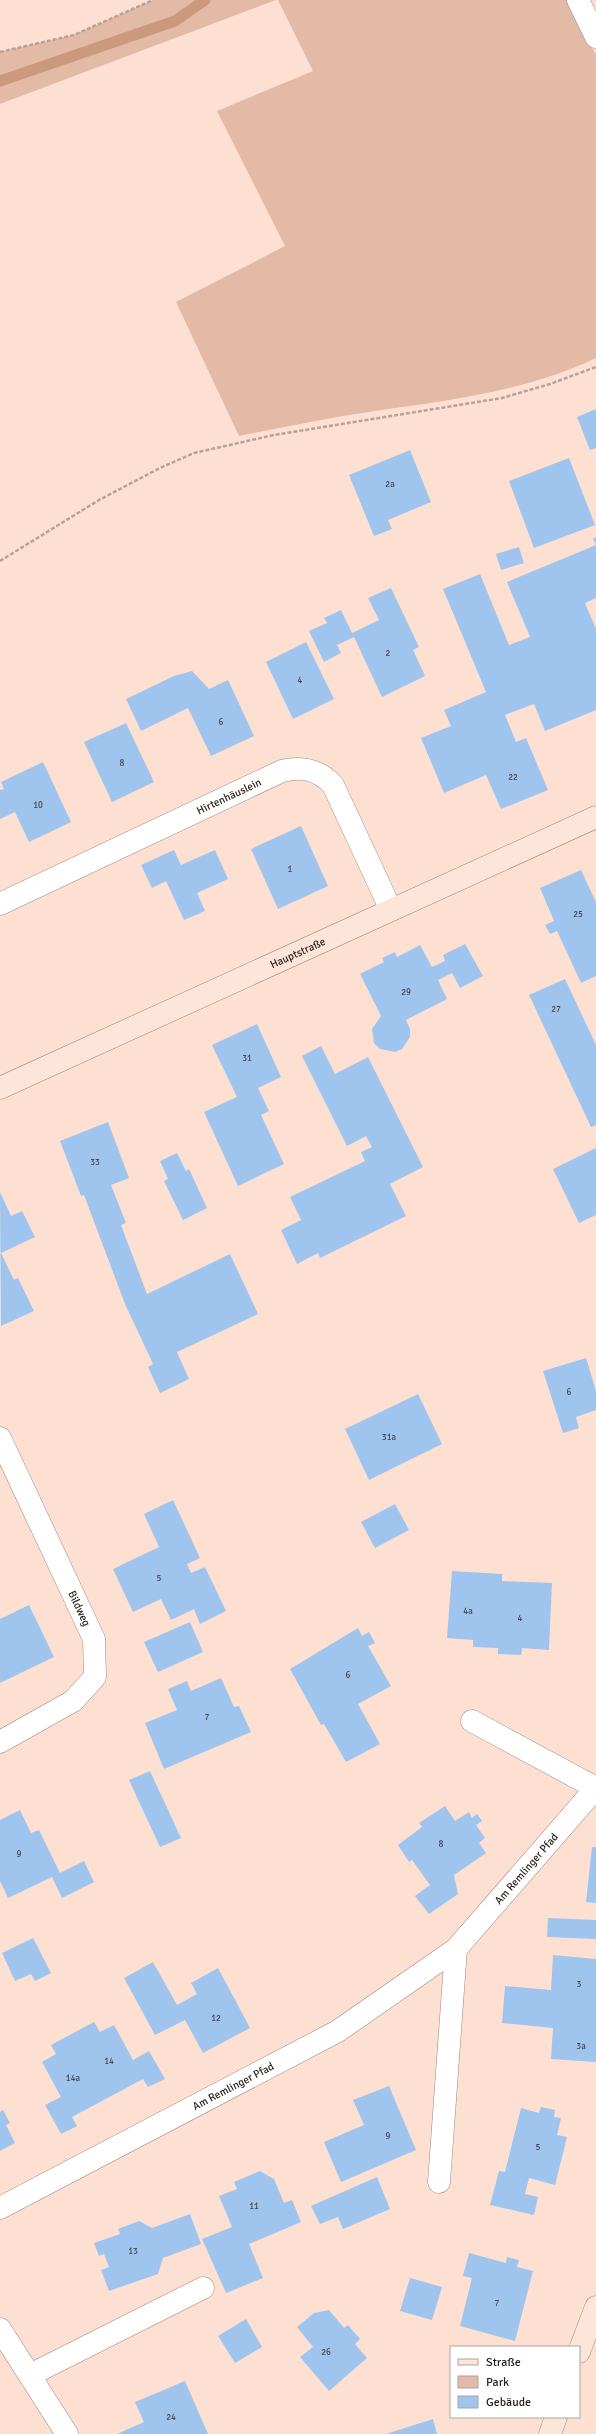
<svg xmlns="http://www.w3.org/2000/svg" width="596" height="2434" font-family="Signika,sans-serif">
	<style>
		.green { fill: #e2baa6 }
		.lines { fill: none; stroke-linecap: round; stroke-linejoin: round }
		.stream { stroke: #cc987e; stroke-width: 11 }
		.building { fill: #9fc5ef }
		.street-casing { stroke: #a1867a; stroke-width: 23 }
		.secondary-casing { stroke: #a1867a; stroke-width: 23 }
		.path { stroke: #b8a196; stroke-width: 2.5; stroke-dasharray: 4 2; stroke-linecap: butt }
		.street { stroke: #fff; stroke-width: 22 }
		.secondary { stroke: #fde5d9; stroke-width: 22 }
		.labels { text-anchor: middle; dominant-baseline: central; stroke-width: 4; stroke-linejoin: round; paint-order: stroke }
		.number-label { font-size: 9px; fill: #46484e }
		.street-label { font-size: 11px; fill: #281e19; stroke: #fff }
	</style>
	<rect width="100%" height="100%" fill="#fde0d2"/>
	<g class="green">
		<path d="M153,0H276L0,104V52L74,35Z"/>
		<path d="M278,0H569L596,55V358C516,396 429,402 343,416C309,422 274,429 239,436L176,302L285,246L217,111L313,71Z"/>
	</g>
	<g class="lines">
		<path class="stream" d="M0,81L175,21L205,0"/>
	</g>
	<g class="building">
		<path d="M596,409V448L590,450L577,417Z"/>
		<path d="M410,450L431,502L388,520L392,529L374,536L349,475Z"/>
		<path d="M569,458L595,525L534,548L509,481Z"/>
		<path d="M596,537V598L585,603L596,629V710L545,731L534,704L505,715L516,742L526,738L548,790L501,809L486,775L444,793L421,738L451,726L444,710L486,692L443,589L480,574L509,645L530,637L507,582L596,545L593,539Z"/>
		<path d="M519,547L524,563L501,570L496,554Z"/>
		<path d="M391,588L419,647L413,650L425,676L382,697L354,637L337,645L341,653L324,662L309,631L327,623L324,618L341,610L352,633L379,620L368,598Z"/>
		<path d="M306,642L334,699L293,719L266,662Z"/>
		<path d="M192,671L209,689L228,680L254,736L211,756L188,708L141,731L126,699L174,676Z"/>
		<path d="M126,723L154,782L112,802L84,742Z"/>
		<path d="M43,762L71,822L29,842L15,812L0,819V790L4,789L1,782Z"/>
		<path d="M301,826L328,886L278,909L251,849Z"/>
		<path d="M174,850L181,865L215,850L228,879L197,893L205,911L184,920L166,881L152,888L141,865Z"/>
		<path d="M581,870L596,902V976L581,983L557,931L550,934L545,925L554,921L540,888Z"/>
		<path d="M465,944L483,976L460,988L452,973L438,980L447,999L406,1020L410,1029V1037L402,1049L395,1052L380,1049L374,1043L372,1029L381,1016L360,974L384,962L382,958L395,952L397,957L420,945L432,967L445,961L443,955Z"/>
		<path d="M565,979L596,1045V1125L591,1127L529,995Z"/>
		<path d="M257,1024L281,1077L258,1088L269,1111L261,1115L284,1164L238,1186L204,1112L237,1097L212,1045Z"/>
		<path d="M321,1046L335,1074L368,1057L423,1167L390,1184L406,1216L320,1258L318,1253L297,1264L281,1230L301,1220L290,1197L365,1161L361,1152L372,1147L366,1136L347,1146L302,1056Z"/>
		<path d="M108,1122L129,1178L111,1185L126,1223L121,1225L147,1294L230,1254L258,1314L177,1352L189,1379L160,1393L148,1367L153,1364L125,1304L84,1195L81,1196L60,1141Z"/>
		<path d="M596,1148V1215L579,1223L553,1169Z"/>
		<path d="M177,1153L186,1171L189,1169L207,1208L183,1220L164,1181L168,1179L160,1161Z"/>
		<path d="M0,1192L11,1216L22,1211L35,1237L1,1253L14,1280L18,1278L34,1311L1,1326Z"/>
		<path d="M586,1358L596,1391V1410L576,1417L579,1428L563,1433L543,1371Z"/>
		<path d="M418,1394L442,1444L369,1480L345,1429Z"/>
		<path d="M173,1500L200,1558L187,1564L191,1573L205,1567L226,1611L200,1624L194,1609L171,1620L161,1599L133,1612L113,1569L159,1547L144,1514Z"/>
		<path d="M395,1504L409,1530L375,1548L361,1522Z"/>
		<path d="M452,1571L502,1574V1581L552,1583L549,1650L522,1648L521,1655L498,1654V1648L473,1647V1640L447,1638Z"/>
		<path d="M29,1605L54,1657L0,1683V1619Z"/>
		<path d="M190,1622L203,1652L158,1672L144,1642Z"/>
		<path d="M358,1628L362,1636L369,1632L375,1643L368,1646L391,1686L358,1704L380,1744L346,1762L324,1724L321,1725L290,1669Z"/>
		<path d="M221,1678L234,1707L239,1706L251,1732L164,1769L145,1723L177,1710L168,1689L187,1681L191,1691Z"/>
		<path d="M150,1771L181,1838L160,1847L129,1780Z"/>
		<path d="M445,1806L455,1821L469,1812L472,1818L477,1814L482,1821L476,1825L485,1838L479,1843L486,1853L454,1875L458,1894L429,1914L415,1896L430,1885L412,1860L409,1862L398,1845L422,1827L419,1823Z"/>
		<path d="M20,1810L31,1833L39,1830L60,1873L84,1861L94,1882L62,1898L52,1877L8,1898L0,1881V1820Z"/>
		<path d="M592,1847H596V1903L586,1902Z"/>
		<path d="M548,1918L596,1920V1939L547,1937Z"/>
		<path d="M33,1938L51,1973L35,1981L31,1974L15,1981L2,1953Z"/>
		<path d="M553,1955L596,1959V2062L551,2059L553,2028L502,2023L505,1986L551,1990Z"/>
		<path d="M153,1962L177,2005L197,1994L191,1983L218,1968L250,2028L203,2053L185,2020L155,2035L124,1978Z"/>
		<path d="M94,2022L100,2032L114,2025L133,2060L149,2051L165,2079L148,2087L143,2079L72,2117L77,2126L61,2134L45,2105L61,2097L42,2062L56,2054L51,2045Z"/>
		<path d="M389,2086L416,2150L341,2182L324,2142L364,2125L353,2100Z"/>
		<path d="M541,2107L555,2110L554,2117L561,2118L557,2135L567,2137L555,2185L529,2178L525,2194L538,2197L534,2215L490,2205L499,2171L505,2172L521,2108L539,2113Z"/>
		<path d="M3,2110L10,2123L6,2125L15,2143L0,2151V2112Z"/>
		<path d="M260,2171L274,2179L284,2203L292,2200L301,2222L249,2244L263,2278L226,2293L202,2239L232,2227L219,2196L237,2189L234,2182Z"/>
		<path d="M377,2177L390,2209L343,2229L338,2217L320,2224L311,2206Z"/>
		<path d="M190,2214L201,2244L163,2258L158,2274L109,2291L101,2270L109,2267L104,2254L99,2256L94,2243L120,2234L118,2229L139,2221L152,2228Z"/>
		<path d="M469,2253L506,2263L507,2257L519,2260L517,2267L533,2271L515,2341L460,2326L472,2278L463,2276Z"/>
		<path d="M410,2278L442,2287L432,2320L400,2311Z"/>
		<path d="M329,2310L344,2328L348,2325L360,2339L355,2344L367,2358L329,2391L300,2357L313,2347L297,2327L314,2313Z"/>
		<path d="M246,2319L262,2347L235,2363L218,2336Z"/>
		<path d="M185,2381L208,2434H117L144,2422L135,2402Z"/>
		<path d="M433,2419L437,2434H386Z"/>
	</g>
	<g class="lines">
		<defs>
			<g id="street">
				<path d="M578,0L596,37"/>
				<path id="s1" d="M0,904L282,771C302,766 318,769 333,785L391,910"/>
				<path id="s2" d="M0,1438L94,1639L95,1677L73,1701L0,1742"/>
				<path d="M472,1721L596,1788"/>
				<path d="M439,2182L456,1949"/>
				<path id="s3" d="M0,2208L338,2031L456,1949L596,1788"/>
				<path d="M0,2329L67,2434"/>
				<path d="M30,2375L203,2288"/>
			</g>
			<g id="secondary">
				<path id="s4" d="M0,1088L596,817"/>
				<path d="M579,2352L596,2307"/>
				<path d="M550,2434L556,2417"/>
			</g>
		</defs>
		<use href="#street" class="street-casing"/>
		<use href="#secondary" class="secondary-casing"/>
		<g class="path">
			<path d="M0,52L74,35L153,0"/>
			<path d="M0,561L99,500L160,468L194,453L274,435L502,398L550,384L596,367"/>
		</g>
		<use href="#street" class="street"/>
		<use href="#secondary" class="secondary"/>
	</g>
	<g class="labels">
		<g class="number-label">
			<text x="390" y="484">2a</text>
			<text x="388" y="653">2</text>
			<text x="300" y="680">4</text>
			<text x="221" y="722">6</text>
			<text x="122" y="763">8</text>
			<text x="513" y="777">22</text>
			<text x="38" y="805">10</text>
			<text x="290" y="869">1</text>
			<text x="578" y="914">25</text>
			<text x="406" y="992">29</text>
			<text x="556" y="1009">27</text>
			<text x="247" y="1058">31</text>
			<text x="95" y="1162">33</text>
			<text x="569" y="1392">6</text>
			<text x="389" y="1437">31a</text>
			<text x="159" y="1578">5</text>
			<text x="468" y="1611">4a</text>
			<text x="520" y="1618">4</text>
			<text x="348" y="1675">6</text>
			<text x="207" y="1717">7</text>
			<text x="441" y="1844">8</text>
			<text x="19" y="1854">9</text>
			<text x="579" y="1984">3</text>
			<text x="216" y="2018">12</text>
			<text x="581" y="2046">3a</text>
			<text x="109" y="2061">14</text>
			<text x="73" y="2078">14a</text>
			<text x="388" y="2136">9</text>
			<text x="538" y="2147">5</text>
			<text x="254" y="2206">11</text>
			<text x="133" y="2251">13</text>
			<text x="497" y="2303">7</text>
			<text x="326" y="2352">26</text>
			<text x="171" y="2417">24</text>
		</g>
		<g class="street-label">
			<text stroke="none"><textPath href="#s1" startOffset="253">Hirtenhäuslein</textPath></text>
			<text stroke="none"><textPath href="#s4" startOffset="327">Hauptstraße</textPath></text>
			<text stroke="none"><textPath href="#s2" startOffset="188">Bildweg</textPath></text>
			<text stroke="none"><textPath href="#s3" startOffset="632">Am Remlinger Pfad</textPath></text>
			<text stroke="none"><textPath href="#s3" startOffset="263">Am Remlinger Pfad</textPath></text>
		</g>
	</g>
	<rect x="450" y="2346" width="130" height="72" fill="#ffffff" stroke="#a9a5a3"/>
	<rect x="458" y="2359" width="20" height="6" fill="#fde5d9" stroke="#a9a5a3"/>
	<text x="486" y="2366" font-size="12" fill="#281e19">Straße</text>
	<rect x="458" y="2376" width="20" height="12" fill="#e2baa6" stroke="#a9a5a3"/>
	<text x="486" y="2386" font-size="12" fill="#281e19">Park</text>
	<rect x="458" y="2396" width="20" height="12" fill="#9fc5ef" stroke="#a9a5a3"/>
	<text x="486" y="2406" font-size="12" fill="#281e19">Gebäude</text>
</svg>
